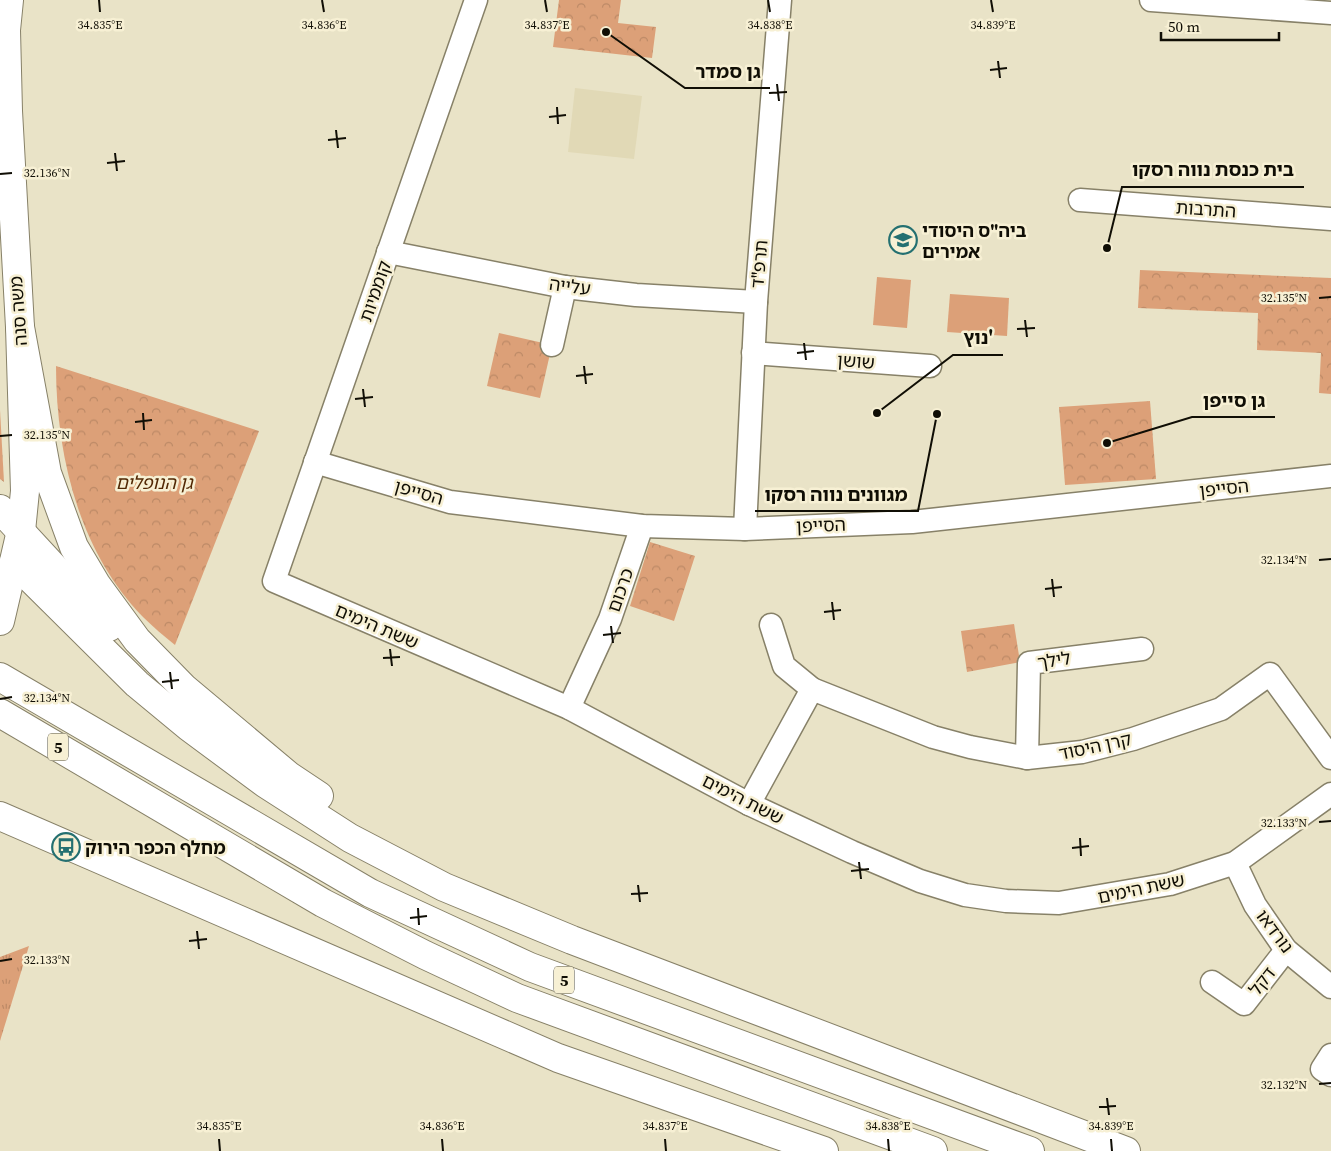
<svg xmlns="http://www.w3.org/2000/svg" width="1331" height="1151" font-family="'Source Serif 4','Noto Sans Hebrew',serif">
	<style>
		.built { fill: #e1d9b6 }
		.grass { fill: url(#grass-tufts) }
		.park { fill: url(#park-crowns) }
		.garden { fill: #dca078 }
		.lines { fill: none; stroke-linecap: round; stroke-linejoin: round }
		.minor-casing { stroke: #878168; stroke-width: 25 }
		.major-casing { stroke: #878168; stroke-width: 30 }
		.highway-casing { stroke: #878168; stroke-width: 30 }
		.minor { stroke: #fff; stroke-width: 22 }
		.major { stroke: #fff; stroke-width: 28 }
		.highway { stroke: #fff; stroke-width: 28 }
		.ticks { fill: none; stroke: #100e05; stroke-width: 2 }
		.labels { text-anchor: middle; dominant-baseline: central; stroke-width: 5; stroke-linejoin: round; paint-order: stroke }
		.shield { fill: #f7f0d4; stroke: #555243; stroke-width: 1 }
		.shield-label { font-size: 16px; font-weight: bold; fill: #100e05 }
		.street-label { font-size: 18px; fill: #100e05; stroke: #f7f0d4 }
		.poi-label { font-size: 18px; font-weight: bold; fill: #100e05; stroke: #f7f0d4; text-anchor: start }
		.park-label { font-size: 18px; font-style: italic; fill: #522804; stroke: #f7f0d4 }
		.ticks-label { font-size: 12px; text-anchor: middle; fill: #100e05; stroke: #f7f0d4; stroke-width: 5; stroke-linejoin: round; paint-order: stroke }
		.leader { fill: none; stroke: #100e05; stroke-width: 2 }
		.callout-dot { fill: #100e05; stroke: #f7f0d4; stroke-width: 2 }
		.callout-label { font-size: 19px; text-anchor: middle; font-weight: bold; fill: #100e05; stroke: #f7f0d4; stroke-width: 5; stroke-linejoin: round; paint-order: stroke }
	</style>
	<defs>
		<pattern id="grass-tufts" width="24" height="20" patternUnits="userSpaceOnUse" patternTransform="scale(1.25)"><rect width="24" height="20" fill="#dca078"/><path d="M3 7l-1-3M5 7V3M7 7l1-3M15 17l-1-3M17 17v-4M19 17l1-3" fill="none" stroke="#bc8966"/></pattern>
		<pattern id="park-crowns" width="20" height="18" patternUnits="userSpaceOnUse" patternTransform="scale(1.25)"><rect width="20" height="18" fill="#dca078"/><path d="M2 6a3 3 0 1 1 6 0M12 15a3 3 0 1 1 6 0" fill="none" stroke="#bc8966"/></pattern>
	</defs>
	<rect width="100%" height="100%" fill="#e9e3c7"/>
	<path class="built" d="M575,88L642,96L634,159L568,152Z"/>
	<g class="grass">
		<path d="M0,410L4,482L0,479Z"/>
		<path d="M29,946L0,1041V957Z"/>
	</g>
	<g class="park">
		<path d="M559,0H621L618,23L656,27L652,58L553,47Z"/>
		<path d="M1140,270L1331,278V394L1319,393L1321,353L1257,350L1258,313L1138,308Z"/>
		<path d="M499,333L552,345L540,398L487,386Z"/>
		<path d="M56,366L259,431L175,645C164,636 153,627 143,617C79,552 56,455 56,366Z"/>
		<path d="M1150,401L1156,479L1065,485L1059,407Z"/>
		<path d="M650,542L695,556L674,621L630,606Z"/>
		<path d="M1014,624L1020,662L967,672L961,631Z"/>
	</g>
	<g class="garden">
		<path d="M877,277L911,280L907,328L873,325Z"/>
		<path d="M950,294L1009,298L1007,336L947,332Z"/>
	</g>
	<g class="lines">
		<defs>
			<g id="minor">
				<path d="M476,0L274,581L569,708L749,804L852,852L920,881L965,895L1006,901L1059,903L1170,884L1235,863L1331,794"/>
				<path d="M1151,0L1331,13"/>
				<path d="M1080,200L1331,219"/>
				<path d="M388,252L565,287L636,295L756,302"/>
				<path d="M552,345L565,287"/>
				<path d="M753,353L930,366"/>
				<path d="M315,462L450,502L642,526L745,529L912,522L1331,476"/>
				<path d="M745,529L756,302L780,0"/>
				<path d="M771,625L784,666L812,689L933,737L970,747L1027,758L1082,752L1133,739L1221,709L1270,674L1331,758"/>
				<path d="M569,708L610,619L642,526"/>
				<path d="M1027,758L1029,663L1142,649"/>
				<path d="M749,804L812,689"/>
				<path d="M1235,863L1255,905L1286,950L1331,987"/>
				<path d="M1212,982L1244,1004L1286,950"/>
				<path d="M1331,1055L1322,1069L1331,1075"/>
			</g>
			<path id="major" d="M0,621L21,531L25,491L20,327L8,111L6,30L9,0"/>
			<g id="highway">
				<path d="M20,327L47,473L74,547L96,584L137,640L184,688L289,776L319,796"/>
				<path d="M0,509L109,627"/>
				<path d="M14,562L137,684L189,727L266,784L350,838L444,887L572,940L1126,1151"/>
				<path d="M0,677L370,893L530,967L1030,1151"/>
				<path d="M0,713L323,903L425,955L517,998L933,1151"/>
				<path d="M0,816L558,1058L824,1151"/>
			</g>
		</defs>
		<use href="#minor" class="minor-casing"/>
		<use href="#major" class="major-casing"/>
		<use href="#highway" class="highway-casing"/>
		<use href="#minor" class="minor"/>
		<use href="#major" class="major"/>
		<use href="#highway" class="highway"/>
	</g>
	<path class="ticks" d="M99,0L100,12M322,0L324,12M545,0L547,12M768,0L770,12M991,0L993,12M998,61L1000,78M990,70L1007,68M777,84L779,101M769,93L787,92M557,107L558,124M549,117L566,115M336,130L338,148M328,140L346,138M115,153L117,171M107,163L125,161M0,174L12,173M1319,298L1331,297M1025,320L1027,337M1017,329L1035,328M804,343L806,360M797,353L814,351M584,366L586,384M576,376L593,374M363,389L365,407M355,399L373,397M143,413L144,430M135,422L152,420M0,436L12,435M1319,560L1331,559M1052,579L1054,597M1045,589L1062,587M832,602L834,620M824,612L841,610M611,626L613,643M603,635L621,633M390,649L392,666M383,658L400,657M170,672L172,689M162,682L179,680M0,699L12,697M1319,822L1331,821M1080,838L1081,856M1072,848L1089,846M859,862L861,879M851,871L869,869M638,885L640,902M631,894L648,893M418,908L419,925M410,918L427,916M197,931L199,949M189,941L207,939M0,961L12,959M1319,1084L1331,1083M1107,1098L1109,1115M1099,1107L1116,1106M219,1139L220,1151M442,1139L443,1151M665,1139L666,1151M888,1139L889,1151M1111,1139L1112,1151"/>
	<defs>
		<symbol id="school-ring" viewBox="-11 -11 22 22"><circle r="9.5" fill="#f7f0d4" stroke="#247071" stroke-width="1.5"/><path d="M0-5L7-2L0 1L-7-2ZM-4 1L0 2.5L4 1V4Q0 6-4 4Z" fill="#247071"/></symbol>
		<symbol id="bus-ring" viewBox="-11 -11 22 22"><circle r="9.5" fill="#f7f0d4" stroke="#247071" stroke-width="1.5"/><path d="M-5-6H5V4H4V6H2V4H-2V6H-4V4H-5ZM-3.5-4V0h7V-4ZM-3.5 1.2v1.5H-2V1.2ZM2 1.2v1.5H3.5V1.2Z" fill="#247071"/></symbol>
	</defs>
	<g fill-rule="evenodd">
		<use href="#school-ring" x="887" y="224" width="32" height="32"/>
		<use href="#bus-ring" x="50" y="831" width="32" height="32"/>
	</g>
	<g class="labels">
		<g class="shield">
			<rect x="48" y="733.5" width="20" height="27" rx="4"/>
			<rect x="554" y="966.5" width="20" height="27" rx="4"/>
		</g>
		<g class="shield-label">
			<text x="58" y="747">5</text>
			<text x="564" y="980">5</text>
		</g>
		<g class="street-label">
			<text transform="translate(1206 209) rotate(4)">התרבות</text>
			<text transform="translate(759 264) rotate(-85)">תרפ"ד</text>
			<text transform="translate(570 286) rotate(8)">עלייה</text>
			<text transform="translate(375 291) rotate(-71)">קוממיות</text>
			<text transform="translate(18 311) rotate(-94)">משה סנה</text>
			<text transform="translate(856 361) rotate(4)">שושן</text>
			<text transform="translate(1224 488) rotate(-6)">הסייפן</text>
			<text transform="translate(419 492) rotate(16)">הסייפן</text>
			<text transform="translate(821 525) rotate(-2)">הסייפן</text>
			<text transform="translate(620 590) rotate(-71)">כרכום</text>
			<text transform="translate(377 626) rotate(23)">ששת הימים</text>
			<text transform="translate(1054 660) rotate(-9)">לילך</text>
			<text transform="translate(1095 746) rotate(-12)">קרן היסוד</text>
			<text transform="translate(743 799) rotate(27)">ששת הימים</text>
			<text transform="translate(1141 888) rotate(-12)">ששת הימים</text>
			<text transform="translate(1275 931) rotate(53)">נורדאו</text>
			<text transform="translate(1262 981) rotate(-52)">דקל</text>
		</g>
		<g class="poi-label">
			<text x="922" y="230">ביה"ס היסודי<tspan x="922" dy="21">אמירים</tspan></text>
			<text x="85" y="847">מחלף הכפר הירוק</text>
		</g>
		<g class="park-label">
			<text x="154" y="482">גן הנופלים</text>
		</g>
	</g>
	<g class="ticks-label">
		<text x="100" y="29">34.835°E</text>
		<text x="324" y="29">34.836°E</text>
		<text x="547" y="29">34.837°E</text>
		<text x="770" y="29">34.838°E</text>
		<text x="993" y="29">34.839°E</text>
		<text x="47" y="177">32.136°N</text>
		<text x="1284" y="302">32.135°N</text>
		<text x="47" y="439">32.135°N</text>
		<text x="1284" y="564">32.134°N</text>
		<text x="47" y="702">32.134°N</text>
		<text x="1284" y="827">32.133°N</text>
		<text x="47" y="964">32.133°N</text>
		<text x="1284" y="1089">32.132°N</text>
		<text x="219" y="1130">34.835°E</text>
		<text x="442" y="1130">34.836°E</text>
		<text x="665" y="1130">34.837°E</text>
		<text x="888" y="1130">34.838°E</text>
		<text x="1111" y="1130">34.839°E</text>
	</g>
	<path class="leader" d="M606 32L685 88H770M1107 248L1122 187H1304M877 413L953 355H1003M1107 443L1192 417H1275M937 414L918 511H755"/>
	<g class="callout-dot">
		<circle cx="606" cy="32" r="5"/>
		<circle cx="1107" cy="248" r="5"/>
		<circle cx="877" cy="413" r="5"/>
		<circle cx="1107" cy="443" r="5"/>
		<circle cx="937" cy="414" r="5"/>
	</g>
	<g class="callout-label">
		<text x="728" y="78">גן סמדר</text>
		<text x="1213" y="176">בית כנסת נווה רסקו</text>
		<text x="978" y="344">נוץ'</text>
		<text x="1234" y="407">גן סייפן</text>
		<text x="836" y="501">מגוונים נווה רסקו</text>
	</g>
	<path d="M1161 32v8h118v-8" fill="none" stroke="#100e05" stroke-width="2.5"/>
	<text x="1168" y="32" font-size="15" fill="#100e05" stroke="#f7f0d4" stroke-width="4" paint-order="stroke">50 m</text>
</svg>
